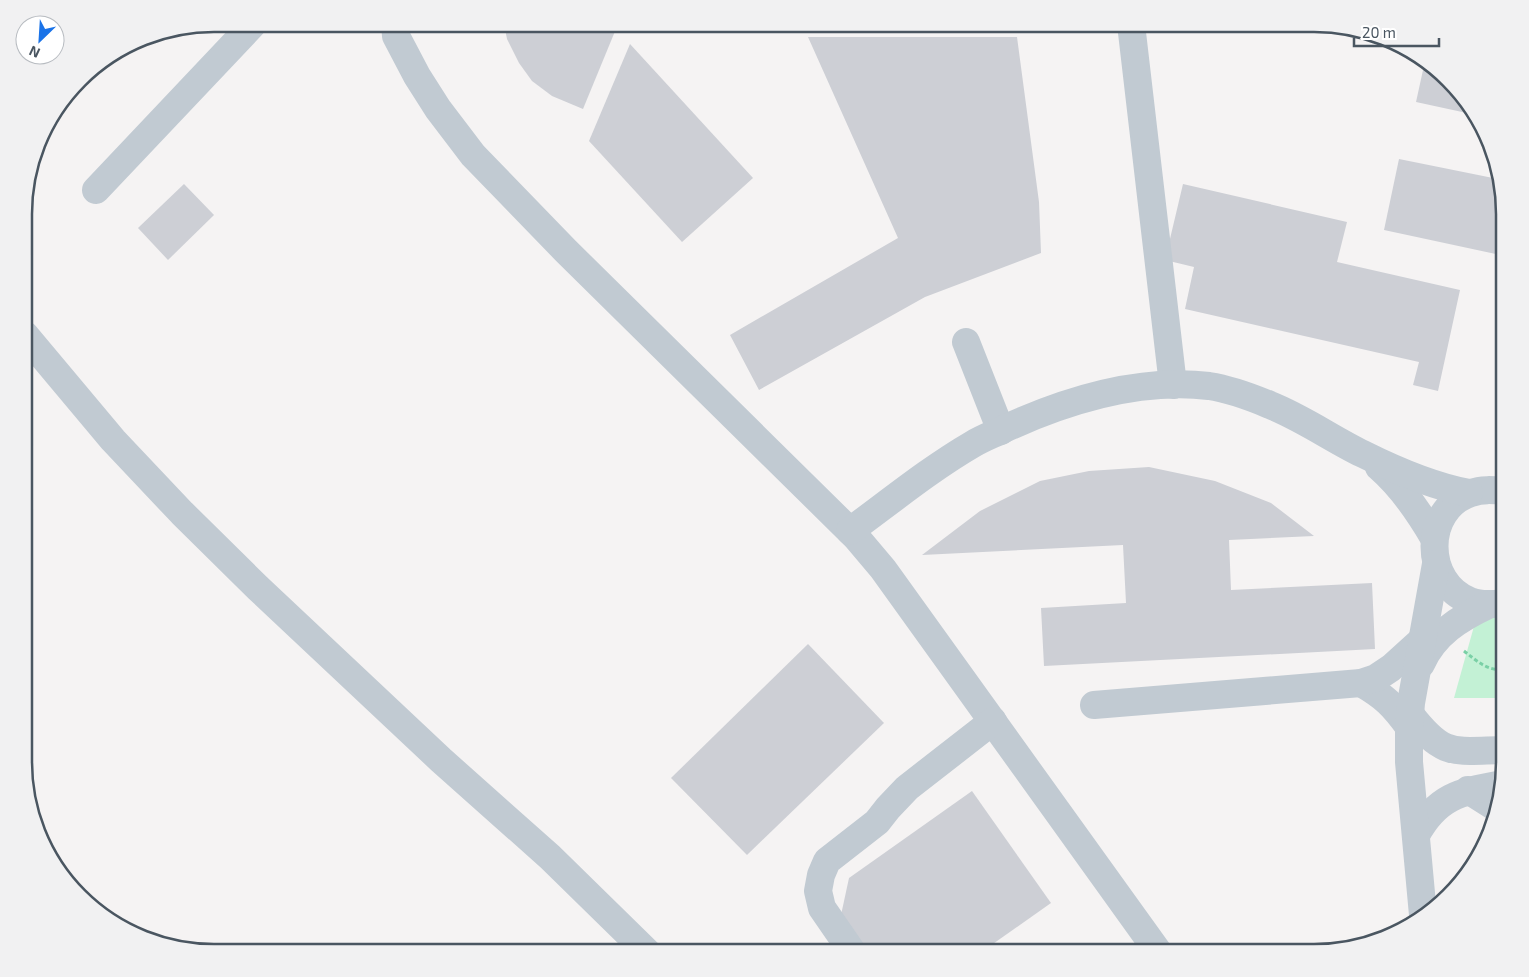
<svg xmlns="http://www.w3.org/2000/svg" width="1529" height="977" font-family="'Exo 2',sans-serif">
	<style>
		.green { fill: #c3f1d5 }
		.building { fill: #cdcfd5 }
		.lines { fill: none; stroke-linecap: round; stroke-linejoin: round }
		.path { stroke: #7ad0a6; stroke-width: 3; stroke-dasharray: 4 2.5; stroke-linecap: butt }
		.minor { stroke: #c1cad2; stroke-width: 28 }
		.rim { fill: none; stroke: #4a5661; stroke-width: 2.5 }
	</style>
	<rect width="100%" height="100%" fill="#f5f3f3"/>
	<path class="green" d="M1505,610V698H1454L1476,619Z"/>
	<g class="building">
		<path d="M504,24H618L583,109L552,96L532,81L519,63L507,39Z"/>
		<path d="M808,37H1017L1039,202L1041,253L925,297L759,390L730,335L898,238Z"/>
		<path d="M630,44L753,178L682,242L589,141Z"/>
		<path d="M1425,61L1476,115L1416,102Z"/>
		<path d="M1399,159L1498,179L1505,203V256L1384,230Z"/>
		<path d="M184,184L214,215L168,260L138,228Z"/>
		<path d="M1183,184L1347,222L1337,262L1460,290L1438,391L1413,385L1419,362L1185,309L1194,267L1165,260Z"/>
		<path d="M1149,467L1215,481L1271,503L1314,536L1229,540L1231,590L1372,583L1375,649L1044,666L1041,608L1126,603L1123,545L922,555L980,511L1040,481L1089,471Z"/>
		<path d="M808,644L884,723L747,855L671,778Z"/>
		<path d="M972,791L1051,903L980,953H868L841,915L849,878Z"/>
	</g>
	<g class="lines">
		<path class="path" d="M1464,651C1477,661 1488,672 1505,669"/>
		<g class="minor">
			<path d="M395,24L396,36L417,76L438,109L473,155L566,251L856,537L883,569L1159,953"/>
			<path d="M1131,24L1173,385"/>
			<path d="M96,190L253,24"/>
			<path d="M25,335L113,440L182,513L258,588L441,760L550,857L648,953"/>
			<path d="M966,342L1001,431"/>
			<path d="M1379,467C1402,487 1419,512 1434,538"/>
			<path d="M1505,491C1493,490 1482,489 1471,493C1422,509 1423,583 1470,601C1481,606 1493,604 1505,603"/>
			<path d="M850,531C891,501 930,469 973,444C983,438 994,434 1004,429C1067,400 1139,378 1209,386C1229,389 1251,397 1270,405C1303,418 1332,439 1363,454C1397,471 1432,486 1469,493"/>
			<path d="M1421,664C1434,634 1460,618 1488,605"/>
			<path d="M1361,683C1385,697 1393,705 1409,727"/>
			<path d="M1094,705L1361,683L1376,678L1391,668L1423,639"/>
			<path d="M1410,714C1444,758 1453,751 1505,750"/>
			<path d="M1468,790L1498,809"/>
			<path d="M1416,835C1438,795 1461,792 1503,784"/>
			<path d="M1423,915L1409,762V727L1411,703L1436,564"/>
			<path d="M853,953L822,908L818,891L821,875L827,861L877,822L888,808L907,788L993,721"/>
		</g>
	</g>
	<path d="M0 0H1529V977H0ZM214 32H1314A182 182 0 0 1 1496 214V762A182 182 0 0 1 1314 944H214A182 182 0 0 1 32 762V214A182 182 0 0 1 214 32Z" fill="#f1f1f2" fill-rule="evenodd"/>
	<path class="rim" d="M214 32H1314A182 182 0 0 1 1496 214V762A182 182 0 0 1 1314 944H214A182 182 0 0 1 32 762V214A182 182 0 0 1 214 32Z"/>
	<g transform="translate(40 40) rotate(205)"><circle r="24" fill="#ffffff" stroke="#b7bbc0"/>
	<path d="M0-4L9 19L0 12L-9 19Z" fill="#1a73e8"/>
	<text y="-8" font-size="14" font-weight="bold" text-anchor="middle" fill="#4a5661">N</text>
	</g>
	<path d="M1354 38v8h85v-8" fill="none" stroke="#4a5661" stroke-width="2.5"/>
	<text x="1362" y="38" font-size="15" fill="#4a5661" stroke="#ffffff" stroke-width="4" paint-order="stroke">20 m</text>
</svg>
